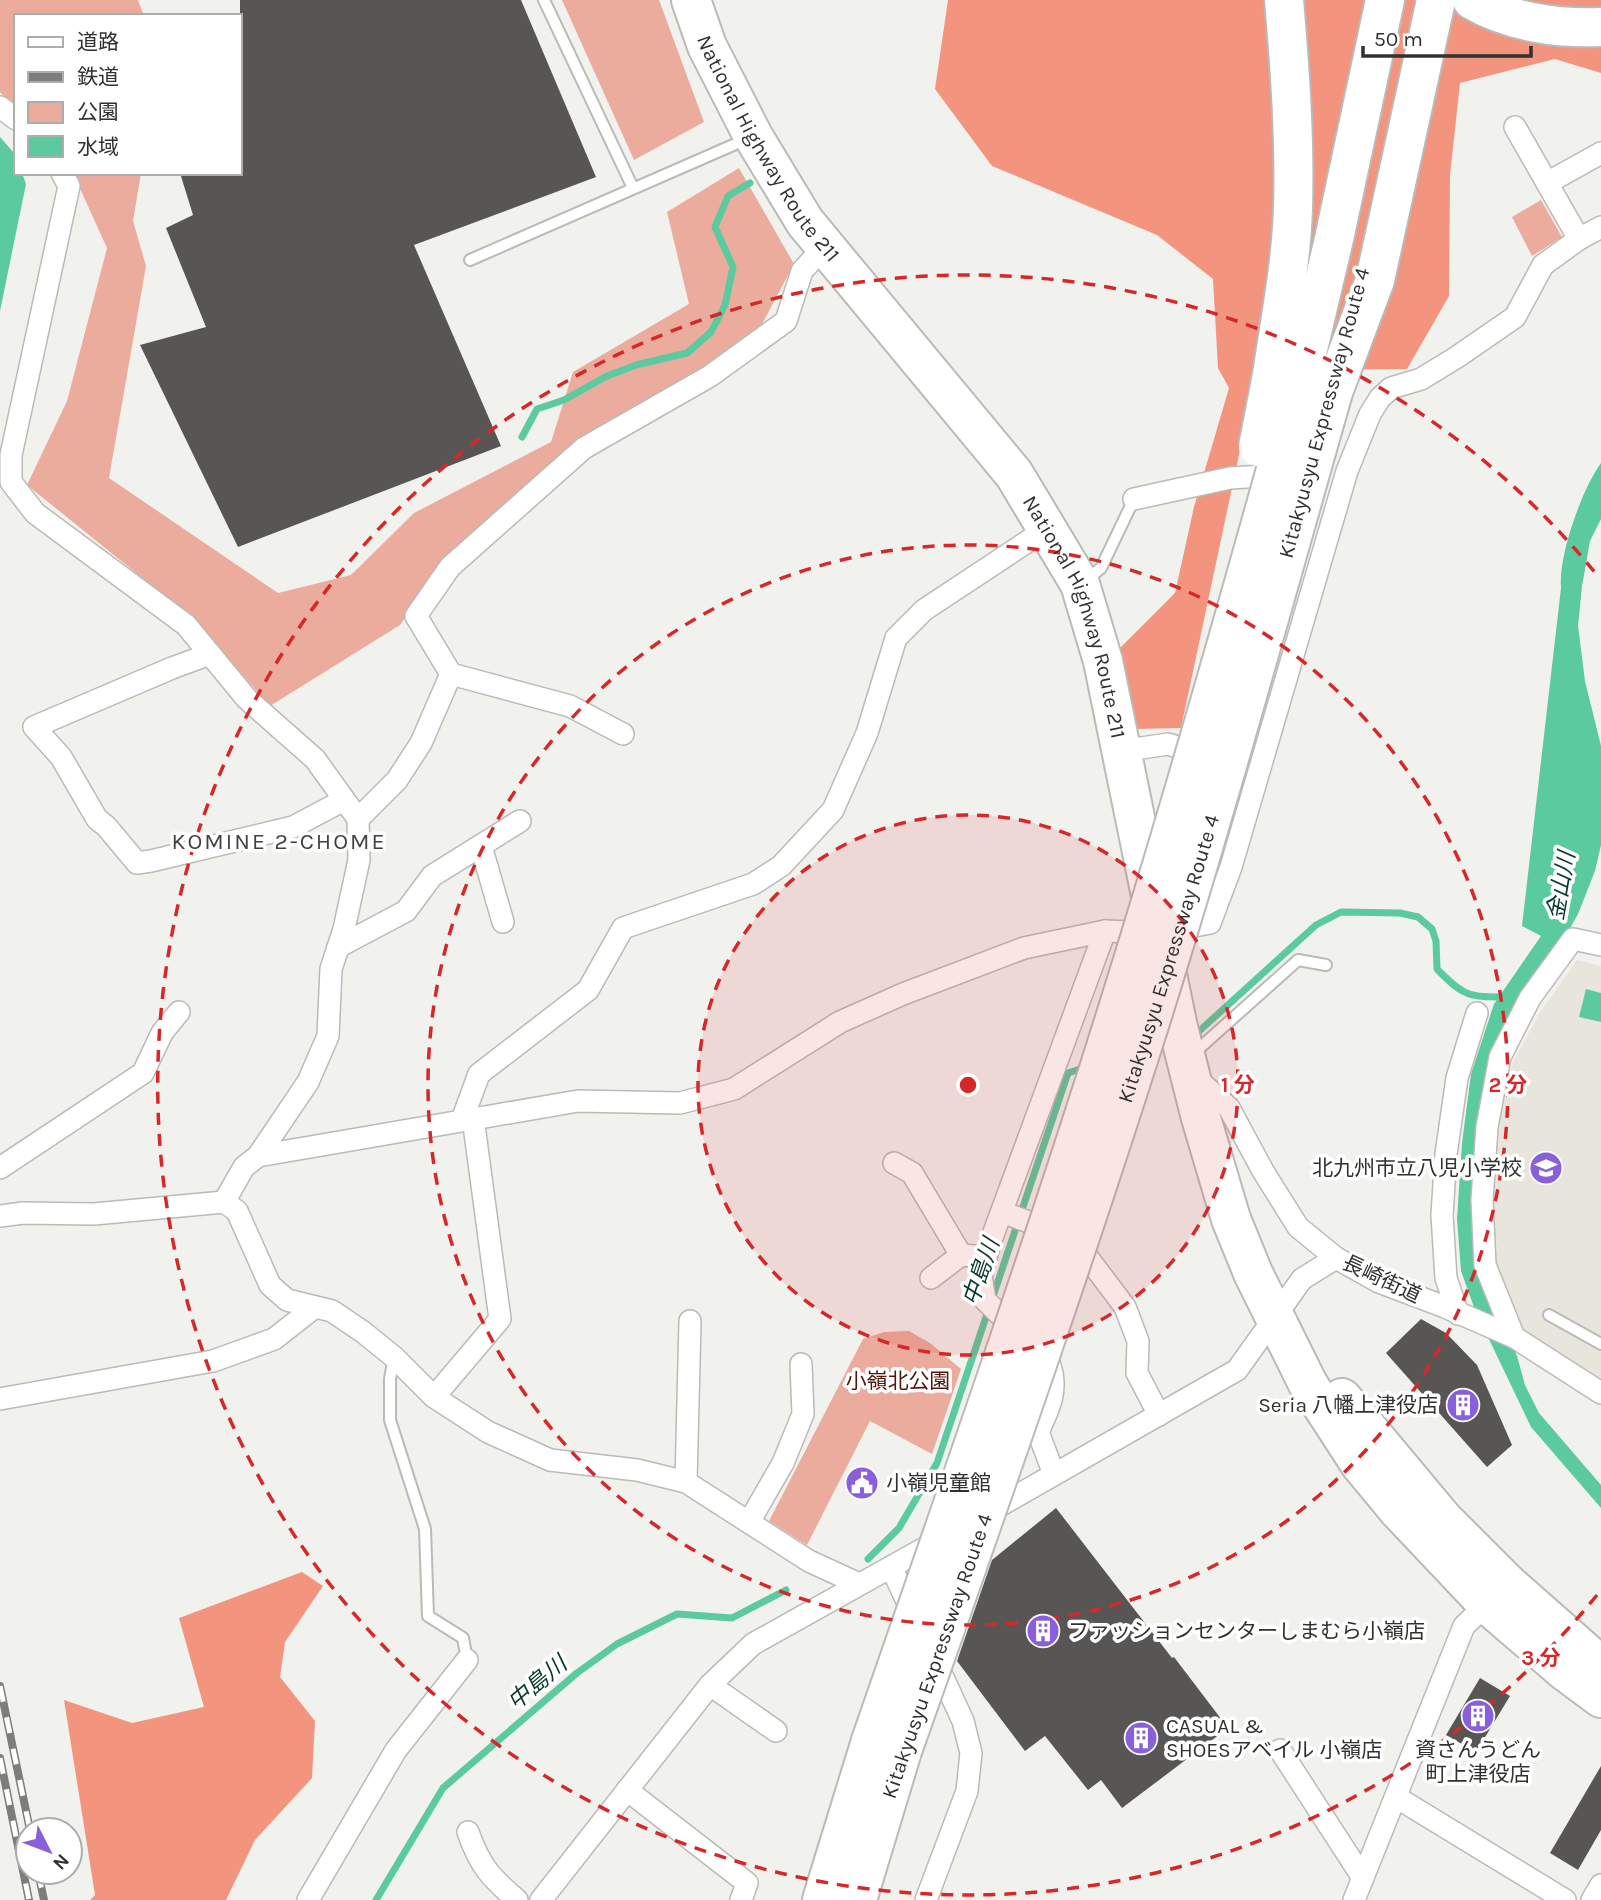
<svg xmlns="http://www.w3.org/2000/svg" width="1601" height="1900" font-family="Karla,'Noto Sans JP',sans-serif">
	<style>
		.built { fill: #e8e6dc }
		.green { fill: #ebac9d }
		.forest { fill: #f3947e }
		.water { fill: #5cca9f }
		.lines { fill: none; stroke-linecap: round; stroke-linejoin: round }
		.stream { stroke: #5cca9f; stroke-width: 7 }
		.building { fill: #585654 }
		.lane-casing { stroke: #babab7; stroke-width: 14 }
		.street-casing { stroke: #babab7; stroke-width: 24 }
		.highway-casing { stroke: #babab7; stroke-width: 42 }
		.lane { stroke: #fff; stroke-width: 10 }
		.street { stroke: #fff; stroke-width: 21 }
		.highway { stroke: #fff; stroke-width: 38 }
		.rail-casing { stroke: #7d7d7b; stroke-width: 8 }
		.rail { stroke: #fff; stroke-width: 5; stroke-dasharray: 16; stroke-linecap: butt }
		.highway-bridge-casing { stroke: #babab7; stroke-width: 42; stroke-linecap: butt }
		.highway-bridge { stroke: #fff; stroke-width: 38 }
		.ring { fill: none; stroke: #d62828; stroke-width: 3.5; stroke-dasharray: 12 9 }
		.labels { text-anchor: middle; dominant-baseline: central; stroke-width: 7; stroke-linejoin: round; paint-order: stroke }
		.street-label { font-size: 21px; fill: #313130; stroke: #fff }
		.poi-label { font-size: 21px; fill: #313130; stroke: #fff; text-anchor: start }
		.park-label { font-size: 21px; fill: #50170a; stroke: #fff }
		.neighbourhood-label { font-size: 23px; letter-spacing: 2px; fill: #42413f; stroke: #fff }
		.water-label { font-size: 23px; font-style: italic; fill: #083a29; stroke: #fff }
		.centre { fill: #d62828; stroke: #fff; stroke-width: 3.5 }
		.ring-label { font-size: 21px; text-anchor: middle; font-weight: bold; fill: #d62828; stroke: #fff; stroke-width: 7; stroke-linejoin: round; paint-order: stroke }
	</style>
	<rect width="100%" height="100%" fill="#f1f1ee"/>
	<path class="built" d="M1577,960L1601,966V1379L1510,1327L1491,1248L1494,1137L1513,1062L1539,1014Z"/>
	<g class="green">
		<path d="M0,0H138L144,16H16V110L0,92Z"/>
		<path d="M562,0H659L704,122L634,160Z"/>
		<path d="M739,168L794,264L755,337L648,400L441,563L400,625L270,706L192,618L27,485L67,401L107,248L77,182L70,173H141L133,221L146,266L109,478L278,593L351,575L414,513L551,442L573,372L689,304L667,212Z"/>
		<path d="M1541,200L1562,237L1532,256L1512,217Z"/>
		<path d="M909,1331L930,1343L961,1369L932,1454L870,1421L807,1545L769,1521L863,1339L884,1332Z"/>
	</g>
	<g class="forest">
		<path d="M948,0H1601V73L1555,59L1460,83L1450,175L1449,296L1407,369L1257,370L1181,728L1135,729L1113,655L1175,593L1194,507L1229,388L1218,368L1213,279L1157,235L992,166L935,89Z"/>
		<path d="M302,1572L323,1586L285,1642L280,1677L315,1721L312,1778L255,1840L226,1900H90L95,1895L64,1700L132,1723L204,1707L179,1618Z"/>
	</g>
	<g class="water">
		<path d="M0,137L14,153L16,173H22L26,184L0,311Z"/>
		<path d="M1601,463V519L1590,541L1582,586L1578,626L1585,681L1601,746V845L1595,871L1578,914L1559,948L1504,1031L1474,1182L1472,1215L1477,1263L1517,1356L1525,1385L1539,1413L1601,1485V1508L1531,1427L1475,1310L1461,1271L1457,1219L1462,1143L1471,1074L1494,1004L1541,936L1522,926L1561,588C1558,556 1582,489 1601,463Z"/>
		<path d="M1586,989L1601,993V1022L1579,1017Z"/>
	</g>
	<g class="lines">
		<g class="stream">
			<path d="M522,437L537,409L564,400L607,376L636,365L687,353L711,332L725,305L733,267L715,227L728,196L750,183"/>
			<path d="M1197,1033L1316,925L1341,912L1400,913L1418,917L1432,929L1436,941L1437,969C1464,997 1469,997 1507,997"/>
			<path d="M868,1559L899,1528L937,1463L1068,1073L1086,1067"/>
			<path d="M376,1900L443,1788L577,1673L617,1644L677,1614L732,1618L786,1590"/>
		</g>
	</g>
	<g class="building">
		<path d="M240,0H521L596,177L414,245L501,446L238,547L140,345L206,327L166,228L193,215L180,173H240Z"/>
		<path d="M1421,1319L1446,1333L1477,1365L1512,1445L1487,1467L1386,1353Z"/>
		<path d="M1056,1508L1172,1658L1174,1657L1228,1728L1122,1808L1101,1780L1088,1790L1045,1736L1025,1751L957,1661L992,1560Z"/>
		<path d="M1480,1678L1510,1696L1476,1752L1446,1735Z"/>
		<path d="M1601,1766V1830L1578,1870L1550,1853Z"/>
	</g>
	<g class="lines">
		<defs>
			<g id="lane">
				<path d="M544,0L633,188"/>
				<path d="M470,260L747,139"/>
				<path d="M1085,581L1101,568L1134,499"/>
				<path d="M1194,1053L1298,960L1326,965"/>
				<path d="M1549,1315L1601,1344"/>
				<path d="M394,1357L390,1379V1420L425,1529L428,1616L463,1638L467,1660"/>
			</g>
			<g id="street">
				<path d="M0,107L16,119"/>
				<path d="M1515,127L1579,239"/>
				<path d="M62,173L69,186L11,455V482L35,513L186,625L247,699L315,759L358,819L359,860L344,929L331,969L328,1036L308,1082L258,1156L244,1167L224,1202"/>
				<path d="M1547,183L1601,153"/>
				<path d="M1134,499L1230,478L1280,475"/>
				<path d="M210,654L172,668L34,727L61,757L97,819L106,826L137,863L151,861L293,827L344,800"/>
				<path d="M623,734L570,706L451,674L416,616L450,567L584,448L710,376L786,321L802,271L825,246"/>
				<path d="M1121,751L1168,744L1203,755"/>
				<path d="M358,819L397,780L421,743L451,674"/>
				<path d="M481,846L503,922"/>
				<path d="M338,947L406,911L432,876L520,821"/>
				<path d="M1196,1078L1229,1108L1263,1171L1298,1227L1336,1258L1379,1282L1445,1307L1514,1337L1601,1393"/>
				<path d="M462,1120L479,1074L588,990L623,928L753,884L781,866L833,810L867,733L896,638L924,610L1048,528"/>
				<path d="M258,1156L578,1101L680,1103L734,1089L840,1022L903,994L1024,948L1105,931L1158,933L1210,923L1231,867L1347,471L1370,414L1380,398L1391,388L1421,379L1457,357L1515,317L1543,265L1579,239L1601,227"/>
				<path d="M894,1163L912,1173L961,1255"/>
				<path d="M0,1168L143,1073L162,1033L179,1012"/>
				<path d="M1002,1212L1061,1234L1085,1254L1125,1307L1138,1341L1137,1373L1159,1415"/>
				<path d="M0,1216L23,1213L94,1214L224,1202L237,1211L270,1285L287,1300L332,1311L363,1332L394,1357L434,1397L488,1432L550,1460L637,1470L686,1482L809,1561L859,1584"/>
				<path d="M931,1278L961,1255L974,1256"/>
				<path d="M1458,1314L1446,1278L1442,1215L1446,1154L1457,1078L1477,1013"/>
				<path d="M1514,1337L1485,1265L1482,1200L1487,1127L1500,1057L1530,998L1573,939L1601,945"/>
				<path d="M434,1397L500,1319L473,1118"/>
				<path d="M0,1399L213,1361L274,1339L315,1307"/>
				<path d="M1054,1474L1038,1432C1049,1409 1059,1389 1049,1363L985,1300L981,1275L990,1243L1105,931"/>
				<path d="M686,1482L690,1321"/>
				<path d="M987,1513L1237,1370L1302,1279L1336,1258"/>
				<path d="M749,1522L783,1463L803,1414L801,1364"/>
				<path d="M891,1567L914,1616"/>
				<path d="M710,1685L776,1731"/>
				<path d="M1280,1750L1363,1878"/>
				<path d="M627,1790L747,1883L741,1900"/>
				<path d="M1396,1797L1565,1900"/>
				<path d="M468,1832C480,1866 490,1877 517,1900"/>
				<path d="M308,1900L396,1750L467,1660"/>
				<path d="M541,1900L710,1685L753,1644L941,1539"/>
				<path d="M926,1900L967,1791L971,1753L963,1721L934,1658"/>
				<path d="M1354,1900L1464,1626L1494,1597"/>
				<path d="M1592,1900L1601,1885"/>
			</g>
			<g id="highway">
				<path id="s1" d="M691,0L707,46L753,136L805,222L1014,474L1080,584L1103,661L1177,1023L1201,1118L1231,1219L1253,1273L1308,1384L1360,1464L1399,1511L1487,1604L1566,1672L1601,1698"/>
				<path d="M1472,0C1509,22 1558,29 1601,27"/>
				<path d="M1272,375C1280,320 1291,265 1293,209C1295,139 1290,70 1284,0"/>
				<path d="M1300,383L1334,239L1385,0"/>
				<path d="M1333,392L1375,280L1436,0"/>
				<path d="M1342,1398L1443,1519L1508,1584L1601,1666"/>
				<path d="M822,1900L871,1741"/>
				<path d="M857,1900L902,1751"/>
			</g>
		</defs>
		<use href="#lane" class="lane-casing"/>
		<use href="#street" class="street-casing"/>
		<use href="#highway" class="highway-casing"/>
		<use href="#lane" class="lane"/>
		<use href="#street" class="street"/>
		<use href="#highway" class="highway"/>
		<defs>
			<g id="rail">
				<path d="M0,1686L30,1830"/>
				<path d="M0,1758L29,1900"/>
				<path d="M38,1872L44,1900"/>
			</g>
		</defs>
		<use href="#rail" class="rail-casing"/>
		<use href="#rail" class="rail"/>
		<defs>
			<g id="highway-bridge">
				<path d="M1258,447L1272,375"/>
				<path d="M871,1741C955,1498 1041,1255 1118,1009C1183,802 1242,593 1300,383"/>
				<path id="s2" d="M902,1751C987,1510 1072,1268 1149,1025C1215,815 1273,603 1333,392"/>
			</g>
		</defs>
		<use href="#highway-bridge" class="highway-bridge-casing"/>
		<use href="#highway-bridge" class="highway-bridge"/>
	</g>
	<circle cx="968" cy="1085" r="270" fill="#d62828" fill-opacity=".12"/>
	<g class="ring">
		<circle cx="968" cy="1085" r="270"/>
		<circle cx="968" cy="1085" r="540"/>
		<path d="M1597 1595A810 810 0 1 1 1597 575"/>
	</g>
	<defs>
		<symbol id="school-disc" viewBox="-11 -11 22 22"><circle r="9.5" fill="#8860da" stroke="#fff"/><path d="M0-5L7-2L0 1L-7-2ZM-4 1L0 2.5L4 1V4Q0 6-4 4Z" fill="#fff"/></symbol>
		<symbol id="building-disc" viewBox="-11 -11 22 22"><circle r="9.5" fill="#8860da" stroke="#fff"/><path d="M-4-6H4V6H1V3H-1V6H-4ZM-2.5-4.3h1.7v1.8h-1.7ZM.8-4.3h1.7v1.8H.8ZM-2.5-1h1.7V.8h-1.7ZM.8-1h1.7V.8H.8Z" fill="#fff"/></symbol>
		<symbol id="civic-disc" viewBox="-11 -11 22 22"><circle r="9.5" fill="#8860da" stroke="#fff"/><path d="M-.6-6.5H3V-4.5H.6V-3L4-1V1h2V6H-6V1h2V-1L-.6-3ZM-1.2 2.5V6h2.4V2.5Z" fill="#fff"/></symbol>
	</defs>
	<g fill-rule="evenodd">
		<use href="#school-disc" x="1527" y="1149" width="38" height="38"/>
		<use href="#building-disc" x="1444" y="1386" width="38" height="38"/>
		<use href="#civic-disc" x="843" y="1464" width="38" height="38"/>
		<use href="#building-disc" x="1024" y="1612" width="38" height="38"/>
		<use href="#building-disc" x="1459" y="1697" width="38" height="38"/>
		<use href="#building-disc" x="1122" y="1719" width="38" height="38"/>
	</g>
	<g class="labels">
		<g class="street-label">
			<text stroke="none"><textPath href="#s1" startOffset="168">National Highway Route 211</textPath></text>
			<text transform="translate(1324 413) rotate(-75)">Kitakyusyu Expressway Route 4</text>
			<text stroke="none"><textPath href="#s1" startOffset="735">National Highway Route 211</textPath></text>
			<text stroke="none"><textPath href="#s2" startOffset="836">Kitakyusyu Expressway Route 4</textPath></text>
			<text transform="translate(1382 1279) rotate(25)">長崎街道</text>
			<text transform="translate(937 1656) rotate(-71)">Kitakyusyu Expressway Route 4</text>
		</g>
		<g class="poi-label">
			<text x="1522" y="1168" text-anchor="end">北九州市立八児小学校</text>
			<text x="1438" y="1405" text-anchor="end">Seria 八幡上津役店</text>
			<text x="886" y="1483">小嶺児童館</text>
			<text x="1068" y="1631">ファッションセンターしまむら小嶺店</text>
			<text x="1166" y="1726">CASUAL &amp;<tspan x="1166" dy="24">SHOESアベイル 小嶺店</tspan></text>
			<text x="1478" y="1750" text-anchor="middle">資さんうどん<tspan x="1478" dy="24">町上津役店</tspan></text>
		</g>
		<g class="park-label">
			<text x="898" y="1381">小嶺北公園</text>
		</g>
		<g class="neighbourhood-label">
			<text x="279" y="841">KOMINE 2-CHOME</text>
		</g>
		<g class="water-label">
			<text transform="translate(1561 886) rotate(-80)">金山川</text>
			<text transform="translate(981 1272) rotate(-71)">中島川</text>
			<text transform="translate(537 1683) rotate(-40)">中島川</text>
		</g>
	</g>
	<circle cx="968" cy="1085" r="10" class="centre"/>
	<g class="ring-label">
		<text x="1238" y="1092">1 分</text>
		<text x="1508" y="1092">2 分</text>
		<text x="1541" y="1665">3 分</text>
	</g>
	<rect x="14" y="14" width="228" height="161" fill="#ffffff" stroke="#adadac" stroke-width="2"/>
	<rect x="28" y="37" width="35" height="10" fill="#ffffff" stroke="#adadac" stroke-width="2"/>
	<text x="77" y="49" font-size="21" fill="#313130">道路</text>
	<rect x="28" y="72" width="35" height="10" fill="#7d7d7b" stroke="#adadac" stroke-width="2"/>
	<text x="77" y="84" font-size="21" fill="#313130">鉄道</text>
	<rect x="28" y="102" width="35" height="21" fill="#ebac9d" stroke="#adadac" stroke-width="2"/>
	<text x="77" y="119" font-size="21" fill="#313130">公園</text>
	<rect x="28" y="136" width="35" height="21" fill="#5cca9f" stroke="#adadac" stroke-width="2"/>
	<text x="77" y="154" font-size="21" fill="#313130">水域</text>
	<g transform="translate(49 1851) rotate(132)"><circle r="33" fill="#ffffff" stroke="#adadac" stroke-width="2"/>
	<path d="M0-5L12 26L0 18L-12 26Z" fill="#8860da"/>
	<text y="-10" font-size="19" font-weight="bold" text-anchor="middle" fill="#313130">N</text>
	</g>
	<path d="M1363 46v10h168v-10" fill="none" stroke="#313130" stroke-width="3.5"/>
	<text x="1374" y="46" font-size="21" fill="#313130" stroke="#ffffff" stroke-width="5" paint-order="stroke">50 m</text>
</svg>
